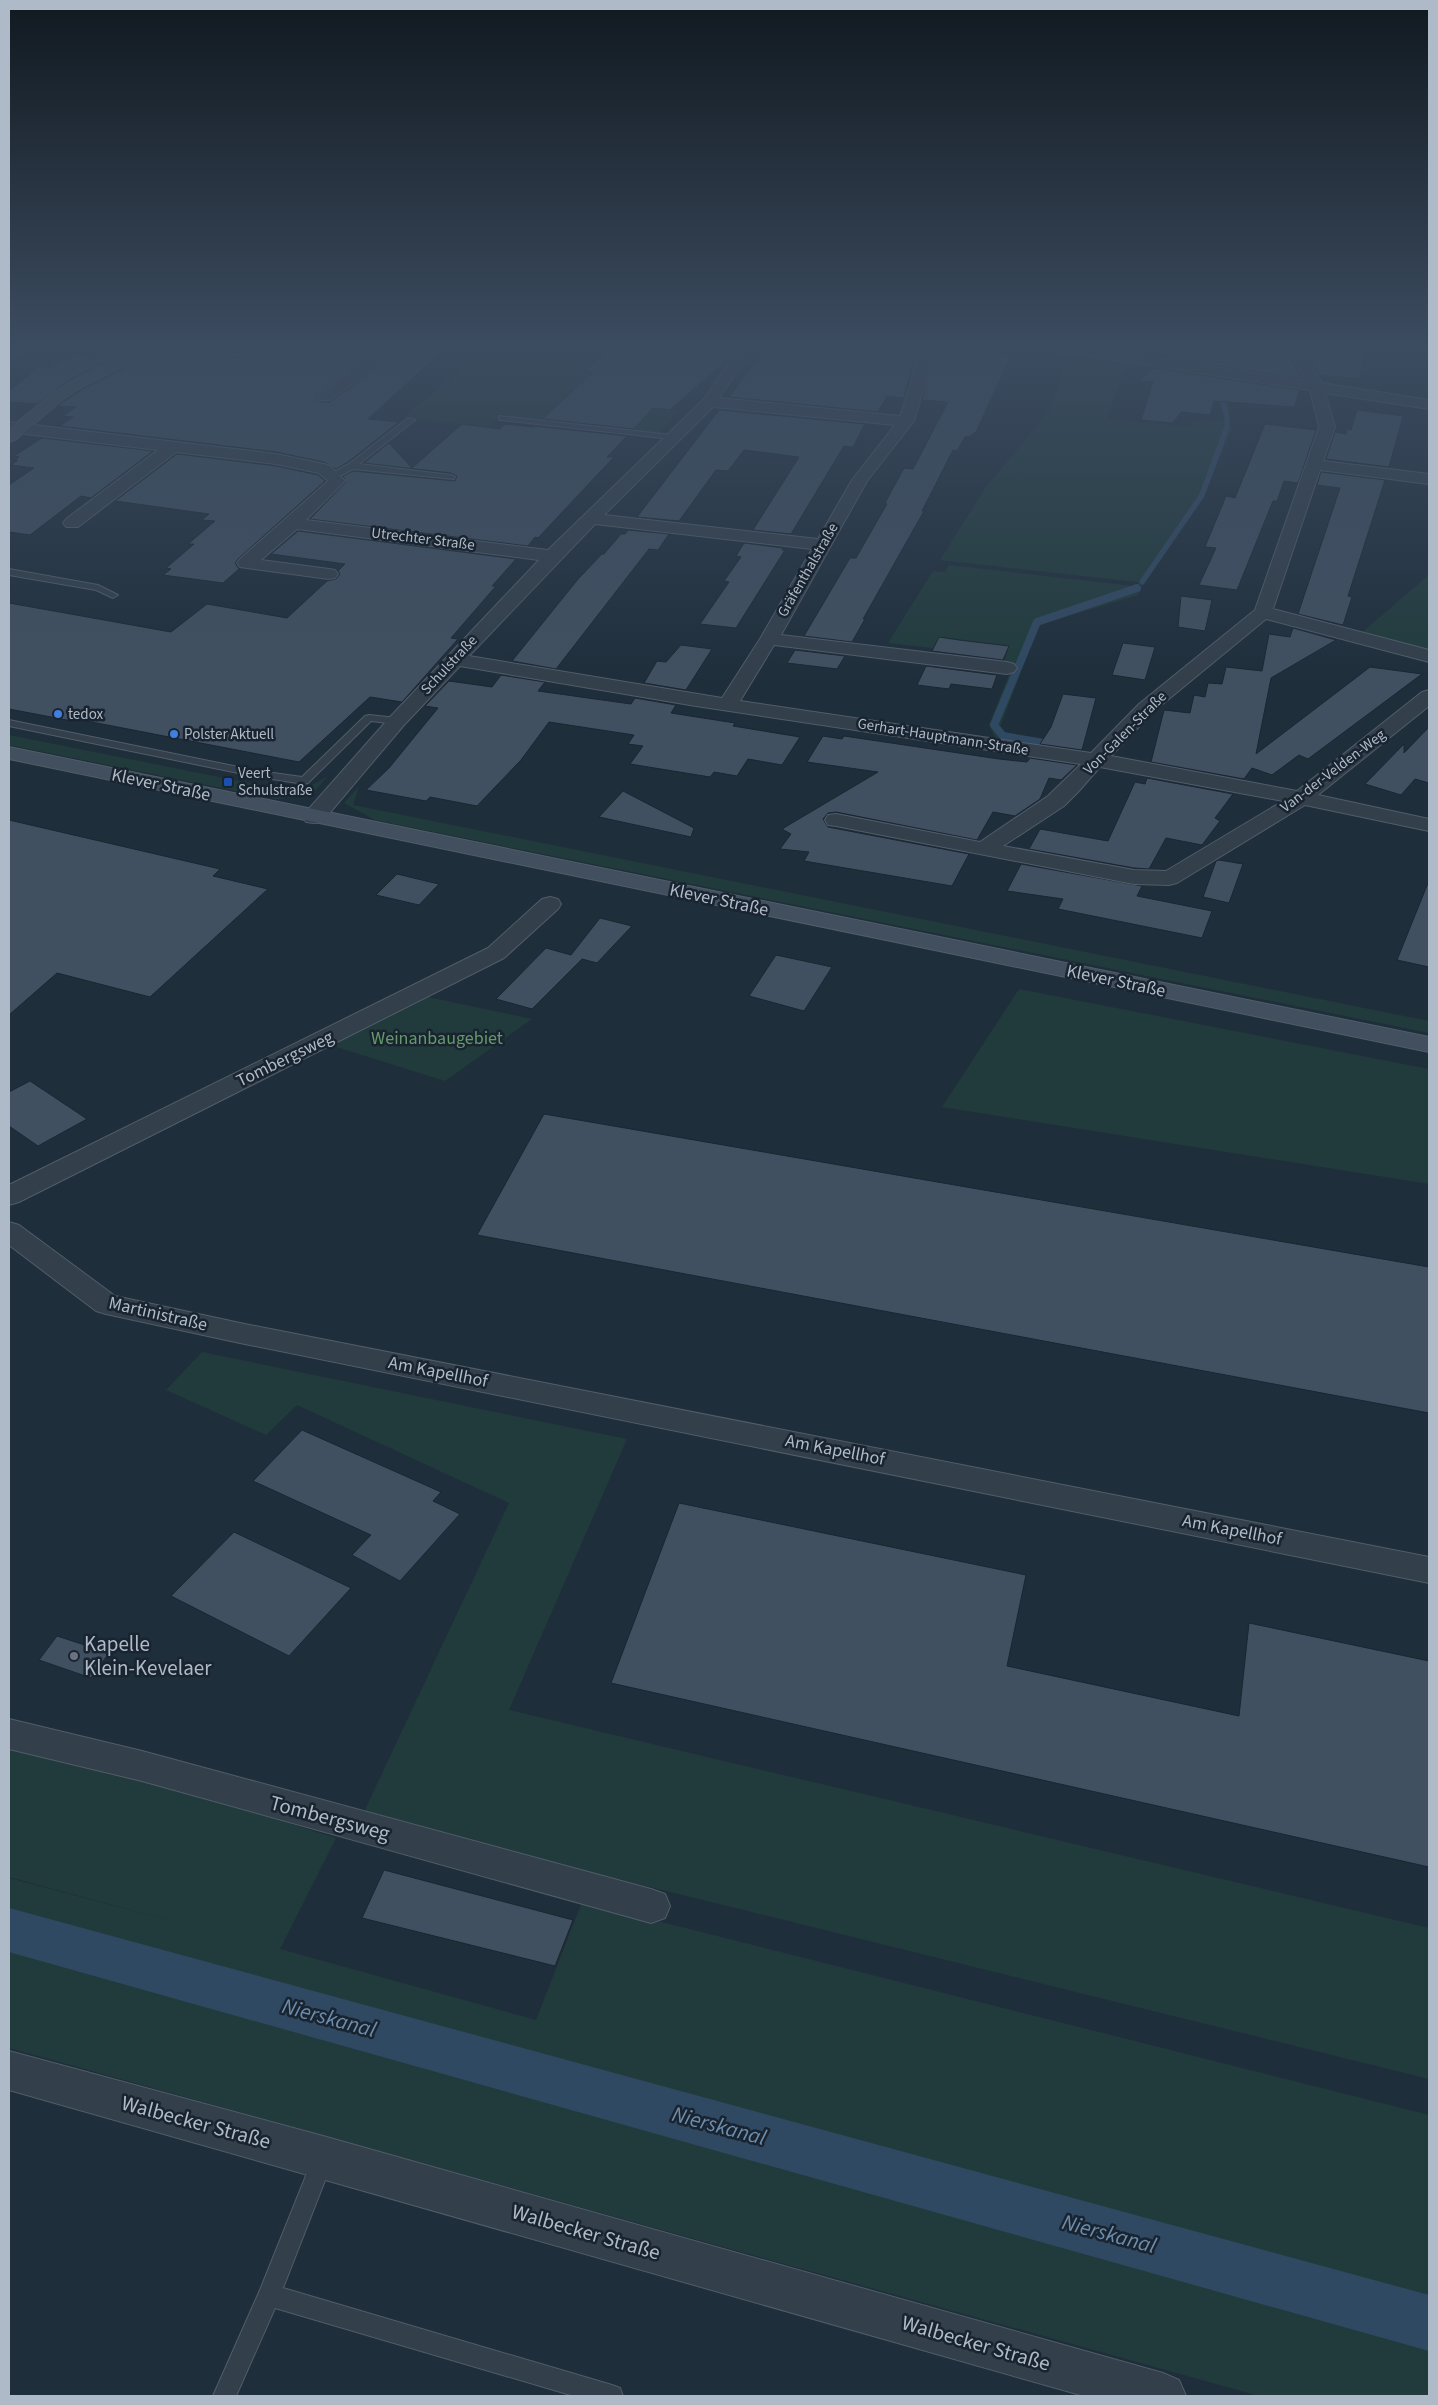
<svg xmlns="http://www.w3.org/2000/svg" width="1438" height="2405" font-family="'Source Sans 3',sans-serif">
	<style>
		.green { fill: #213b3c }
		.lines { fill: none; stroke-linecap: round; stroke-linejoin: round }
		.stream-far1 { stroke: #304962; stroke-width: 5.5 }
		.stream { stroke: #304962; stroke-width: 8 }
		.canal { fill: #304962; fill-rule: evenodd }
		.building { fill: #405060; stroke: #1b2632 }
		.lane-casing { stroke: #515d69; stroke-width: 2 }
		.street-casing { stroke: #515d69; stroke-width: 2 }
		.secondary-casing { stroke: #515d69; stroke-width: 2 }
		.lane { fill: #333f4b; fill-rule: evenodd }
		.street { fill: #333f4b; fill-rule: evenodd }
		.secondary { fill: #414f5e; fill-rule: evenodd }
		.shop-dot { fill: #3f7fe0; stroke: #192430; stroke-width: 2 }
		.transit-dot { fill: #1a4fb4; stroke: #192430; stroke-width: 2 }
		.worship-dot { fill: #6b7280; stroke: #192430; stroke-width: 2 }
		.labels { text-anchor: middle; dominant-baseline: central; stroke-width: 5; stroke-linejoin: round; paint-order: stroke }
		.far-street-label { font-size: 15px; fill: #aebac7; stroke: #192430 }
		.far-poi-label { font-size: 15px; fill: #aebac7; stroke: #192430; text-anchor: start }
		.street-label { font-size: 18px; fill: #aebac7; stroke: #192430 }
		.park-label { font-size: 18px; fill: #639a6a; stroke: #192430 }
		.near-poi-label { font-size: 21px; fill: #aebac7; stroke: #192430; text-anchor: start }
		.near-street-label { font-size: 21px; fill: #aebac7; stroke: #192430 }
		.near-water-label { font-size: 22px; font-style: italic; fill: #6c8eae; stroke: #192430 }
	</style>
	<rect width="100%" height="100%" fill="#1f2e3b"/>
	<g class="green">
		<path d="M492,344H556L540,358L592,364L584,371L593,372L566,398L678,411L654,438L497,420L489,427L403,418Z"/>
		<path d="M1067,359L1126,366L1106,419L1190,427L1192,423L1203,420L1223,422L1225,416L1215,378L1220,379L1228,418L1227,422L1232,428L1204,495L1145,583L940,560L986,487L1049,411Z"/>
		<path d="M949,565L1142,587L1138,595L1039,625L1000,727L1004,734L1053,742L1046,746L995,738L989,725L1012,667L1003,665L1009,646L939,637L933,648L888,643L933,571L945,572Z"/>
		<path d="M1429,575V651L1360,634Z"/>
		<path d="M9,735L299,793L328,776L310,796L276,799L9,745Z"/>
		<path d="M359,786L353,805L1429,1021V1033L375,820L344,803Z"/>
		<path d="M1019,989L1429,1069V1184L942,1107Z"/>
		<path d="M428,997L532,1019L445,1081L330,1045Z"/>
		<path d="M202,1352L627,1439L509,1710L1429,1928V2079L362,1816L509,1503L297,1405L266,1435L166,1390Z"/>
		<path d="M9,1745L136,1775L336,1838L280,1949L536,2020L582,1902L1429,2115V2396H1259L9,2048V1878L198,1928L9,1877Z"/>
	</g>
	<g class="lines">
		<g class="stream-far1">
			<path d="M1202,344L1211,360"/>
			<path d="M1142,582L1202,495L1227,427V417L1220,390"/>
			<path d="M1134,589L1137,588"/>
		</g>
		<path class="stream" d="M1044,743L1003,736L994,725L1037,622L1137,588"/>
		<path class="canal" d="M9,1908L1429,2295V2351L9,1952Z"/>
	</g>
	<g class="building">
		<path d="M110,344H143L71,379L37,404L9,402V391L39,367L52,368L68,355L92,357Z"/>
		<path d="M167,344H388L381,347Z"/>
		<path d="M392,344H450L368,419L399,422L348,462L336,469L324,462L276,452L60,426L73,417L63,416L76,407L58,406L63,402L83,389L149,356L364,359L315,397L320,402H330L392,357L399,349Z"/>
		<path d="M615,344H740L732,355L670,410L653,408L634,429L542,419L593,372L584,371Z"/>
		<path d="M769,344H895L917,346L904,398L887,396L878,412L729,397Z"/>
		<path d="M1228,344L1284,345L1302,379L1166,358L1181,345L1225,352Z"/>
		<path d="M1319,344L1366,348L1359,379L1320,375L1303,347L1318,349Z"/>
		<path d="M934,347L1011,355L976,432L969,437H965L957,451L953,450L922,511H924L863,619H865L852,642L804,636L850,558H856L887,504L885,503L904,468L913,469L948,402L922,400Z"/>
		<path d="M1154,368L1300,390L1294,407L1214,401L1210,415L1181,412L1173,423L1141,420L1153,382L1139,381Z"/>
		<path d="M719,410L865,424L853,447L844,446L791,534L753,530L799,457L744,450L728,471L716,470L679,521L637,517Z"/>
		<path d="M1357,410L1403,416L1389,467L1326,459L1335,432L1346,434L1347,429L1351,430Z"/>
		<path d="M462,424L500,429L505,424L533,427L535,426L627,436L607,457H614L538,538L535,537L528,546L310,519L346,482L343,476L353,471L455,481L457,476L451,473L364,463L389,443L412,468Z"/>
		<path d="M1265,424L1316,430L1298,483L1284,481L1277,501H1273L1237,590L1199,585L1216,548L1205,547L1226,496L1235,498Z"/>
		<path d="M42,438L153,451L91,498L81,496L30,535L9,532V485L34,468L11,465L18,460H14L19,457L14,456Z"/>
		<path d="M177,454L276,466L318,475L325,481L239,558L235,563L239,569L223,583L163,575L171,569L166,568L194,544H188L215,521L202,520L209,514L115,501Z"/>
		<path d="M1321,472L1385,480L1348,596L1352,597L1343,625L1298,614L1340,488L1317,485Z"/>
		<path d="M628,530L669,534L658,550L649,549L556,669L512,661L579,578L602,554H604L621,534H625Z"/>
		<path d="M298,531L516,559L492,586H496L451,638L458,639L402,702L370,697L299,762L76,719L72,721L9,709V603L171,632L207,604L287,618L327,581L336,579L340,574L338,571L345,564L271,554Z"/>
		<path d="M744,543L783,548L782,550H785L736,628L700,624L729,582L724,581L741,557L736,556Z"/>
		<path d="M1181,596L1212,600L1205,631L1178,627Z"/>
		<path d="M1293,628L1336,640L1271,678L1256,754L1370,667L1422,674L1308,759L1299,755L1272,775L1252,768L1244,779L1151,762L1164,710L1190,713L1194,695L1205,697L1208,683L1222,684L1226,667L1262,671L1269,634L1290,637Z"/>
		<path d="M939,637L959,640L1009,646L1003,660L932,651Z"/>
		<path d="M1123,643L1155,647L1145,680L1112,675Z"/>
		<path d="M681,645L712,649L686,690L644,683L657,661L666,662Z"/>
		<path d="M795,650L845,656L837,669L787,663Z"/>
		<path d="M926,666L997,675L992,689L951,684L949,689L917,685Z"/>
		<path d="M501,675L545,682L538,691L631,704L635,698L676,705L671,713L735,723L733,726L800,737L782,765L748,759L737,776L714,772L710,777L630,764L643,746L628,744L634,735L549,722L521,760L477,806L430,797L426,801L366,790L389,768L438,708L425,706L449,681L492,687Z"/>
		<path d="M1063,694L1096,698L1082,750L1040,744L1051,727Z"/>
		<path d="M1429,727V783L1415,779L1401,795L1365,784L1404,744V753Z"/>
		<path d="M823,736L842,739L844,736L999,759L1027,762L1030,758L1077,765L1061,780L1049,778L1040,799L1015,816L993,812L977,840L836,812L828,813L823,819L828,827L969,854L952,886L804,861L809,852L780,849L791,834L782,829L878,772L807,762Z"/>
		<path d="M1147,778L1233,794L1215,818L1220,821L1202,845L1166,838L1149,869L1134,868L1029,849L1040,829L1108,841L1135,782L1145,784Z"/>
		<path d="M623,791L694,828L691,837L599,817Z"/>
		<path d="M9,820L220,869L213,876L268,889L150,997L57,973L9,1015Z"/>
		<path d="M1219,860L1243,864L1229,903L1203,897L1216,861Z"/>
		<path d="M1021,864L1142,886L1137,896L1212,911L1202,938L1058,909L1063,899L1007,891Z"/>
		<path d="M397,874L426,881L439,884L419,905L376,895Z"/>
		<path d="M1428,883H1429V967L1397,960Z"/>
		<path d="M600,918L632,926L597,963L582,959L532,1009L496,999L546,948L571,955Z"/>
		<path d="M776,955L832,967L804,1011L749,996Z"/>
		<path d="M30,1081L87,1119L38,1146L9,1126V1092Z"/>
		<path d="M544,1114L1429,1267V1413L477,1235Z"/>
		<path d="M302,1430L441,1492L433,1501L460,1514L400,1581L352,1555L371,1535L253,1481Z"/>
		<path d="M679,1503L1026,1575L1007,1666L1239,1716L1249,1623L1429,1661V1867L611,1683Z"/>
		<path d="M234,1532L351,1588L289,1656L171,1596Z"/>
		<path d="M57,1636L109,1653L91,1678L39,1660Z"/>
		<path d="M384,1870L573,1920L555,1966L362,1918Z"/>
	</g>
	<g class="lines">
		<defs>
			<g id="lane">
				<path d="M499,416L672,435L676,437L672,439L502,420H499Z"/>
				<path d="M408,418L415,420L359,464L451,475L455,477L454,479L353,469L336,478H330V474L349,464Z"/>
				<path d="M9,569L98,585L118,595L113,598L96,590L9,575Z"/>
				<path d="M369,715L397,718L402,721L397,724L371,721L308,783L304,784L253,776L9,726V720L253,770L302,777L365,716Z"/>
				<path d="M322,2150L329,2153L333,2160L283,2288L612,2385L620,2388L623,2396H574L275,2308L236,2396H213L260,2290L315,2153Z"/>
			</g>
			<g id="street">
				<path d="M742,344H756L719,398L900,416L912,379L919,344H933L926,379L914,421L867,481L781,635L1007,662L1014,664L1017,668L1014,672L1007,674L774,645L740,701L1091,753L1139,704L1255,610L1319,427L1310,390L1036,348L1029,344H1064L1306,381L1285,344H1299L1322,383L1429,400V409L1325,393L1335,427L1323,461L1429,474V484L1320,470L1273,609L1429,650V662L1266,619L1153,712L1111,756L1297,791L1422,692L1429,690V706L1318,795L1429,819V831L1305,805L1177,883L1169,885L1134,884L836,826L828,825L825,820L828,815L836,814L980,842L1048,796L1081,764L696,706L460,666L404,725L322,822L314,823L306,822L303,817L306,812L390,717L539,560L297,529L261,560L329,569L335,570L338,574L335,578L329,579L240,567L237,563L240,559L328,481L319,473L276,464L176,452L78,527H66L63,523L66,519L158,450L9,432V422L276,454L324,464L330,466L345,481L306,520L548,550L704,399ZM713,407L895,425L852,480L818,539L604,515ZM595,524L812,549L760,639L722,698L469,656ZM1100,767L1283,801L1166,871L1134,870L1003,846L1064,806L1078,792Z"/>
				<path d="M390,345L397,349L391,356L330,400H320L317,397L320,394L370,357L145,354L138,350L145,346L381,349Z"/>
				<path d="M9,348L22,350L24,353L17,357L9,356Z"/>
				<path d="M550,897L558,899L561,904L558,909L504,958L19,1202L9,1205V1185L488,948L542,899Z"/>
				<path d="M9,1222L19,1225L115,1296L240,1323L1429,1557V1583L240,1343L106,1314L96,1311L9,1245Z"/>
				<path d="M9,1719L142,1751L651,1889L665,1894L670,1906L665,1918L651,1923L142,1781L9,1749Z"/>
				<path d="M9,2051L323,2136L1163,2373L1179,2380L1186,2396H1084L9,2090Z"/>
			</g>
			<g id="secondary">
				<path d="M147,344H165L163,347L82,387L62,400L15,440L9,442V429L52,394L72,381Z"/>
				<path d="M9,747L1429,1037V1052L9,759Z"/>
			</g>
		</defs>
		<use href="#lane" class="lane-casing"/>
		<use href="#street" class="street-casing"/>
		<use href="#secondary" class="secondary-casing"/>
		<use href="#lane" class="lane"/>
		<use href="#street" class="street"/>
		<use href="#secondary" class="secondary"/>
	</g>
	<linearGradient id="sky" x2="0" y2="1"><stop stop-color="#111920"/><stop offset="0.51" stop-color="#3c4c60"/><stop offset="1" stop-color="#3c4c60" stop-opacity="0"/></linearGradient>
	<rect width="1438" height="681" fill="url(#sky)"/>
	<g class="shop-dot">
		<circle cx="58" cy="714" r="5"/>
		<circle cx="174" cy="734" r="5"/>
	</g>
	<rect class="transit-dot" x="223" y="777" width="10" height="10" rx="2.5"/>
	<circle class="worship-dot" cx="74" cy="1656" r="5"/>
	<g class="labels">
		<g class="far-street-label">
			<text transform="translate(423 539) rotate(7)">Utrechter Straße</text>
			<text transform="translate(808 570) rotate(-60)">Gräfenthalstraße</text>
			<text transform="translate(449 665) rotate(-47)">Schulstraße</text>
			<text transform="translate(1125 733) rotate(-45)">Von-Galen-Straße</text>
			<text transform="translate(943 737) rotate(9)">Gerhart-Hauptmann-Straße</text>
			<text transform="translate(1333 771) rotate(-37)">Van-der-Velden-Weg</text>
		</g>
		<g class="far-poi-label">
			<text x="68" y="714">tedox</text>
			<text x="184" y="734">Polster Aktuell</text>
			<text x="238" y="773">Veert<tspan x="238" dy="17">Schulstraße</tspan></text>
		</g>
		<g class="street-label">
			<text transform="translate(161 785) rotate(12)">Klever Straße</text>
			<text transform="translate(719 900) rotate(12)">Klever Straße</text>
			<text transform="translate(1116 981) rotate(12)">Klever Straße</text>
			<text transform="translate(285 1059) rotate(-26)">Tombergsweg</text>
			<text transform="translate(158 1314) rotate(13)">Martinistraße</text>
			<text transform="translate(438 1372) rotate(11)">Am Kapellhof</text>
			<text transform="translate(835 1450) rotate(11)">Am Kapellhof</text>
			<text transform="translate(1232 1530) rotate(11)">Am Kapellhof</text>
		</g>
		<g class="park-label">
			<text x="437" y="1038">Weinanbaugebiet</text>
		</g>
		<g class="near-poi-label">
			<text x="84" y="1644">Kapelle<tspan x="84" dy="24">Klein-Kevelaer</tspan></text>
		</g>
		<g class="near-street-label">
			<text transform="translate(330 1818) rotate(15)">Tombergsweg</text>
			<text transform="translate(196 2122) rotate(15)">Walbecker Straße</text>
			<text transform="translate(586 2232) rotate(16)">Walbecker Straße</text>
			<text transform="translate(976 2343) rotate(16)">Walbecker Straße</text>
		</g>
		<g class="near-water-label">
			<text transform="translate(329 2018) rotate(15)">Nierskanal</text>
			<text transform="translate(719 2126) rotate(15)">Nierskanal</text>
			<text transform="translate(1109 2234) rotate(15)">Nierskanal</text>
		</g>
	</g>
	<rect width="1438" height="2405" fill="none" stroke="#aebac7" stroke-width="20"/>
</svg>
